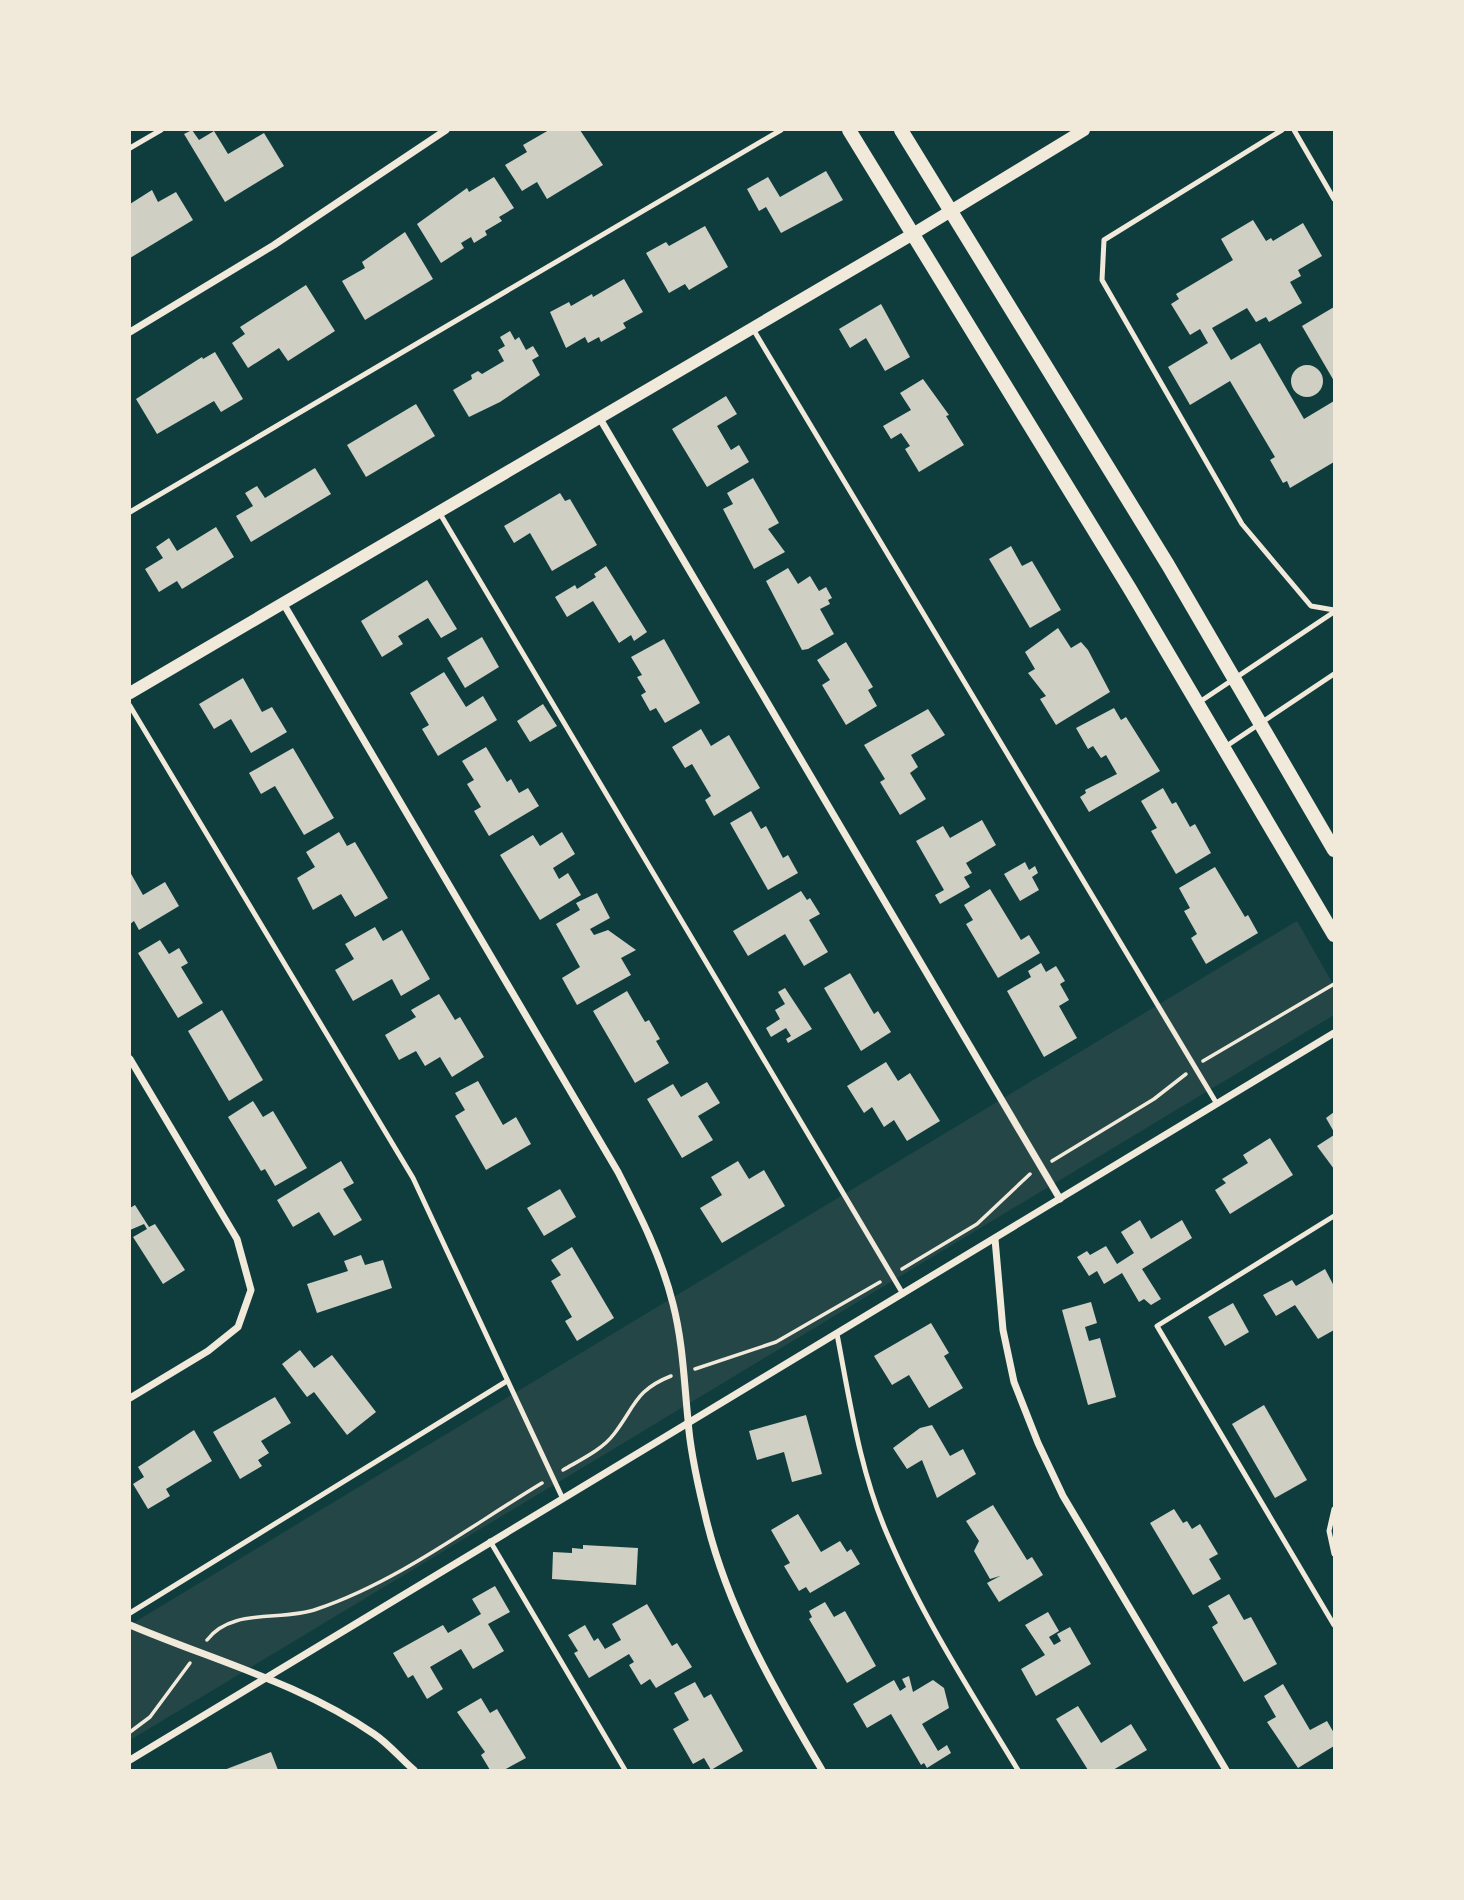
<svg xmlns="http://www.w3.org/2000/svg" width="1464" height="1900" font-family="'Noto Sans',sans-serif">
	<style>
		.green { fill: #244646 }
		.building { fill: #cfcfc3 }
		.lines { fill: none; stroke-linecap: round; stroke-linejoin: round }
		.path { stroke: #f1e9da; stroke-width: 3.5 }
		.service { stroke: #f1e9da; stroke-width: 5 }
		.minor { stroke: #f1e9da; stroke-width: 7 }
		.tertiary { stroke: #f1e9da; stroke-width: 12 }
		.secondary { stroke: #f1e9da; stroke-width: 14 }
	</style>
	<rect width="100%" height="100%" fill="#0f3d3e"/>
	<path class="green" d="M1297,921L1334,986V1015L130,1740V1625Z"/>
	<g class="building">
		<path d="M192,130L199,140L214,131L228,154L264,133L284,166L225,202L184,134Z"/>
		<path d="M549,130H580L603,165L547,199L537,182L522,191L505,165L527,152L523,145Z"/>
		<path d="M826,171L843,200L781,233L766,207L759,211L747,189L768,177L780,197Z"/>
		<path d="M494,177L514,208L499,217L502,221L485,231L487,235L474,243L471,237L461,243L464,248L441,263L417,224L467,188L469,192Z"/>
		<path d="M152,190L158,202L176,192L193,220L130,258V204Z"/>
		<path d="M1253,220L1266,241L1271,238L1273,241L1303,223L1322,256L1298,270L1301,276L1290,282L1302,303L1269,322L1266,317L1256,322L1247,308L1212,328L1231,360L1260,343L1304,419L1334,401V462L1290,488L1287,481L1283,483L1270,460L1275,457L1230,381L1190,405L1168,367L1208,343L1200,329L1190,335L1171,304L1179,299L1176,294L1233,260L1221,239Z"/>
		<path d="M705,226L728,267L689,290L685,284L669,293L646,253L666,242L669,246Z"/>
		<path d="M405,232L433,279L365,320L342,281L365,268L362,262Z"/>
		<path d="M624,279L643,312L623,323L626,328L601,342L599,337L588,343L585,337L566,348L550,312L569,302L571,306L592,294L593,297Z"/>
		<path d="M306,285L335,331L288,361L279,348L248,368L232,343L245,334L240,327Z"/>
		<path d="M881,304L910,357L885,371L866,338L850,348L839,329Z"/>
		<path d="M1334,307V381L1302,326Z"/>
		<path d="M510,331L515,340L519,337L526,350L533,346L539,356L532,360L540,375L500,402L469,417L453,390L472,379L471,375L478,371L482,374L504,361L498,350L505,346L500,337Z"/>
		<path d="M215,352L243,399L221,412L214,401L157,434L136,399L202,357L203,359Z"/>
		<circle cx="1307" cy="381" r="16"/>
		<path d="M923,379L949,415L946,416L964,445L919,472L905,449L910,446L901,433L891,439L883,426L911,410L900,393Z"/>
		<path d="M726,396L737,414L717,426L731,450L739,445L749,462L707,487L672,429Z"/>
		<path d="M416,404L435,436L366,477L347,445Z"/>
		<path d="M315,468L331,494L251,542L236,516L253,506L245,493L257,486L265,498Z"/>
		<path d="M753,478L779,523L768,529L785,552L754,569L723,509L733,504L727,493Z"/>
		<path d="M560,493L565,501L570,499L597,545L552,571L530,533L514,543L504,526Z"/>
		<path d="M216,527L234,557L182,589L177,581L159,592L145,569L163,558L156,547L169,538L177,551Z"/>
		<path d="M1011,546L1022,566L1032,561L1061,610L1030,628L989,559Z"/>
		<path d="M606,566L647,632L634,641L631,635L619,643L593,601L567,617L555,597L575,585L577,589L596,577L594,574Z"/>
		<path d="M788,568L798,584L810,576L819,591L826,587L832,598L828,600L830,604L820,609L834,634L808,649L802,650L766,581Z"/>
		<path d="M427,580L457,629L441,638L428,618L398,636L403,644L382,657L361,621Z"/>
		<path d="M1058,628L1071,648L1081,642L1088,650L1110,692L1056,725L1040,699L1046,696L1028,673L1035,669L1025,652Z"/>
		<path d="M482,637L499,667L465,688L447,658Z"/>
		<path d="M664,639L700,703L665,723L656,708L650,711L641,695L646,692L637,677L642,675L631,657Z"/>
		<path d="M846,642L873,687L868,690L877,706L846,725L822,685L830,680L817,660Z"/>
		<path d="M444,672L466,707L483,696L497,720L438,756L422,729L429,725L410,693Z"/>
		<path d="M243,678L262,712L272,707L287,732L251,753L231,719L214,729L199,704Z"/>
		<path d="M543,704L557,726L530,742L517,721Z"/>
		<path d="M1114,708L1121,720L1126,717L1160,771L1089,812L1080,797L1086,793L1085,790L1117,774L1106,755L1101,758L1093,746L1088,749L1076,728Z"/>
		<path d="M928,709L945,735L911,755L918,767L910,773L926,799L900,815L880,782L885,779L864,745Z"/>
		<path d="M701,729L711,746L729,735L760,788L714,816L705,800L711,796L692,764L685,768L672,747Z"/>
		<path d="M486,747L507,782L511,779L519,793L528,788L539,806L489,836L474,811L481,807L467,784L474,780L462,761Z"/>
		<path d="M293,748L334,818L304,835L275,786L261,794L249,773Z"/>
		<path d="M1163,788L1172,804L1176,802L1190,827L1195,824L1211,853L1176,874L1151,831L1157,828L1141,801Z"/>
		<path d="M751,811L761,829L766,826L783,858L788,855L798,873L768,890L730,823Z"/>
		<path d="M982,820L996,845L966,863L972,873L964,877L970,887L940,904L935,895L944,890L916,841L943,826L950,838Z"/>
		<path d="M339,832L347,846L355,842L388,898L355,917L341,894L313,910L297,878L315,867L306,852Z"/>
		<path d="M562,832L575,854L553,868L559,879L568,873L581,895L540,920L500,855L533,835L540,846Z"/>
		<path d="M1025,862L1029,870L1035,866L1038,873L1032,877L1039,890L1020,901L1004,874Z"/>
		<path d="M1215,867L1245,917L1248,915L1258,933L1206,964L1191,938L1197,934L1184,911L1190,908L1179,888Z"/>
		<path d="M130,872L143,895L165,882L179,906L139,930L134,921L130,924Z"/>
		<path d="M990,889L1021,940L1029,935L1040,953L998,978L966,924L973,920L964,905Z"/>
		<path d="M801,891L807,900L810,898L820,914L809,920L828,952L804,966L785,934L748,956L733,931Z"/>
		<path d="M597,893L610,918L590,929L594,935L608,930L636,950L621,958L631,975L577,1005L562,978L580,967L556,924L580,910L576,903Z"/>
		<path d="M375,927L383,941L402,930L430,979L401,996L392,979L353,1001L335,970L354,959L345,944Z"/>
		<path d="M160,940L169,954L179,948L188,963L181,967L203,1003L178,1018L138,953Z"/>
		<path d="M1041,963L1046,972L1056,966L1065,981L1060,984L1069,1000L1059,1006L1077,1038L1044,1057L1007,991L1031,977L1028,971Z"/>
		<path d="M850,973L874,1014L878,1011L891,1032L861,1051L824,988Z"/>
		<path d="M785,988L812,1029L788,1043L786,1039L791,1036L786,1028L771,1037L766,1028L780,1019L775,1010L785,1004L778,992Z"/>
		<path d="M627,991L645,1022L649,1020L660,1039L656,1041L669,1063L635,1083L593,1011Z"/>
		<path d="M439,994L455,1020L460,1017L484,1057L452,1077L440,1057L425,1066L416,1051L399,1060L385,1035L416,1017L411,1010Z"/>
		<path d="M222,1010L263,1080L229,1101L188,1031Z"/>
		<path d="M886,1062L898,1081L910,1073L940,1121L907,1141L894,1120L884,1127L872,1107L864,1113L847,1086Z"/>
		<path d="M478,1081L503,1125L516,1117L531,1144L486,1170L455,1116L465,1110L455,1093Z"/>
		<path d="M707,1082L720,1103L698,1116L713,1140L682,1158L647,1099L673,1084L681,1097Z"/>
		<path d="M253,1101L263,1117L273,1111L307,1168L275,1186L265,1169L261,1171L228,1117Z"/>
		<path d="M1334,1112V1132L1326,1118Z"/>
		<path d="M1334,1135V1169L1317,1146Z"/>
		<path d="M1270,1138L1293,1175L1230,1214L1215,1190L1226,1183L1222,1179L1248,1163L1243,1155Z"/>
		<path d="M341,1161L354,1183L343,1189L362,1220L334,1236L319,1212L293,1227L277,1200Z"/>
		<path d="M738,1161L749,1179L764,1170L785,1206L722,1243L700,1208L722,1195L711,1177Z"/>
		<path d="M560,1189L576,1217L544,1236L527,1208Z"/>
		<path d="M135,1205L149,1227L155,1224L185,1270L163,1284L133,1237L147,1229L144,1224L130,1230V1208Z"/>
		<path d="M1140,1220L1151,1239L1182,1220L1192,1238L1142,1269L1161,1299L1151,1305L1144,1299L1139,1302L1122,1273L1104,1284L1097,1271L1089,1276L1077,1257L1087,1251L1090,1255L1106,1246L1117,1264L1134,1253L1121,1232Z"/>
		<path d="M572,1247L614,1318L577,1341L565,1321L572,1317L551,1281L561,1275L551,1260Z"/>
		<path d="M361,1255L365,1265L383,1260L392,1288L317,1313L307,1284L348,1271L344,1261Z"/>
		<path d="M1325,1269L1334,1286V1330L1318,1339L1295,1305L1276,1316L1263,1295L1292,1280L1296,1286Z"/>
		<path d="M1091,1302L1097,1323L1085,1327L1089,1341L1100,1338L1116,1397L1088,1405L1062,1310Z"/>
		<path d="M1233,1303L1249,1332L1225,1346L1208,1317Z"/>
		<path d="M931,1323L949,1353L944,1356L963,1388L929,1408L909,1375L892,1385L874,1356Z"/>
		<path d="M300,1350L314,1368L332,1355L376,1412L347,1435L314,1392L307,1397L282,1364Z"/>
		<path d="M275,1397L291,1423L261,1441L269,1453L258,1460L262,1466L240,1479L213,1432Z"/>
		<path d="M1264,1405L1307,1480L1275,1498L1232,1424Z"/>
		<path d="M806,1415L822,1474L792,1482L784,1452L757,1460L749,1431Z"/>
		<path d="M932,1425L950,1456L963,1449L976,1474L937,1498L922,1460L907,1469L893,1448L920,1428Z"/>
		<path d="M194,1430L212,1461L166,1489L170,1496L148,1509L133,1484L144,1477L138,1467Z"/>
		<path d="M993,1505L1027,1560L1032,1557L1043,1575L999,1602L987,1583L1000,1576L990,1579L974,1551L979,1541L966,1521Z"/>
		<path d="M1174,1509L1183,1523L1187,1521L1192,1529L1200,1524L1218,1554L1209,1559L1221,1579L1193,1595L1150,1523Z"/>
		<path d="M798,1514L821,1552L840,1541L847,1552L851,1549L860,1564L810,1593L806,1587L799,1591L784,1566L790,1563L771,1530Z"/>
		<path d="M583,1545L638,1548L636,1585L552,1579L553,1552L572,1553V1548L583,1549Z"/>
		<path d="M495,1586L510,1612L488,1624L504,1651L473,1669L461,1649L430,1667L443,1689L427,1699L413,1675L408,1678L393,1653L443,1625L448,1633L481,1614L472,1599Z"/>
		<path d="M1229,1594L1244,1620L1251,1617L1277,1664L1244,1682L1212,1627L1218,1623L1208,1606Z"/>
		<path d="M825,1602L834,1617L845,1611L876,1666L847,1683L809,1619L812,1617L809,1611Z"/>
		<path d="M647,1604L672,1646L677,1643L692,1667L656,1688L650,1679L641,1685L629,1665L634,1662L629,1654L589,1678L574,1653L578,1651L568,1635L585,1625L594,1641L598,1638L605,1649L621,1640L612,1624Z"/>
		<path d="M1048,1612L1059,1631L1049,1637L1054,1645L1061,1641L1057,1634L1070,1627L1091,1664L1036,1696L1021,1669L1045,1655L1025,1625Z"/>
		<path d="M909,1676L913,1692L933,1680L944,1688L949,1708L922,1724L938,1751L947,1745L951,1753L927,1768L924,1763L921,1765L891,1714L867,1728L853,1704L894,1680L900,1691L906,1687L902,1679Z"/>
		<path d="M695,1682L704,1698L711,1694L743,1751L711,1770L704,1758L693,1764L673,1729L689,1720L674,1693Z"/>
		<path d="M1283,1684L1310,1730L1327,1721L1334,1733V1746L1298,1768L1267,1722L1276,1717L1264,1696Z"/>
		<path d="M481,1698L490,1713L497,1709L526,1758L504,1770H490L481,1755L485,1752L457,1712Z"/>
		<path d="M1078,1706L1101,1743L1131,1724L1147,1750L1113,1770H1088L1056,1719Z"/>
		<path d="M271,1752L278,1770H224Z"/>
	</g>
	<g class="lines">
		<g class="path">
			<path d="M1203,1061L1334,984"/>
			<path d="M1052,1161L1154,1099L1186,1074"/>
			<path d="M902,1269L977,1224L1030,1174"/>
			<path d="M695,1369L776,1342L880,1282"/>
			<path d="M563,1470C580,1460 602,1450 614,1434C635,1407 635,1390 671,1376"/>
			<path d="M207,1640C232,1607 281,1622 317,1609C397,1582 469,1527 542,1483"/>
			<path d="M130,1732L150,1717L190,1663"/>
		</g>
		<g class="service">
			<path d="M1282,130L1104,240L1102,280L1242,524L1311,606L1334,610"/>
			<path d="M1294,130L1334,199"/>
			<path d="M130,148L161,130"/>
			<path d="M753,329L1217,1104"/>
			<path d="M130,512L781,130"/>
			<path d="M439,512L903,1294"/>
			<path d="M1198,703L1334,612"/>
			<path d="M130,706L413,1178L562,1497"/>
			<path d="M1225,747L1334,674"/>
			<path d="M1334,1216L1157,1326L1334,1625"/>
			<path d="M837,1334C850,1402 860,1472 888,1536C923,1618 972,1694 1018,1770"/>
			<path d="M1334,1509L1329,1531L1334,1554"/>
			<path d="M490,1541L625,1770"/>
			<path d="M130,1613L507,1381"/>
		</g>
		<g class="minor">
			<path d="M130,332L274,245L446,130"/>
			<path d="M599,417L1060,1199"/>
			<path d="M283,603L618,1172C640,1215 661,1256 673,1304C683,1343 684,1381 688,1420C690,1450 697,1481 704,1510C725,1605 773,1687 822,1770"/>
			<path d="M130,1059L237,1239L251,1290L238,1327L208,1351L130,1398"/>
			<path d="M995,1239L1003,1330L1014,1382L1038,1443L1063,1496L1226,1770"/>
			<path d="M130,1625C212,1660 300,1683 374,1734C389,1744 401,1759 414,1770"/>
			<path d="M130,1760L1334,1033"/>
		</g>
		<path class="tertiary" d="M130,693L913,234L1084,130"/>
		<g class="secondary">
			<path d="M849,130L1130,589L1334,935"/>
			<path d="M901,130L1168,565L1334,850"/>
		</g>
	</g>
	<rect width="1464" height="1900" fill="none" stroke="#f1e9da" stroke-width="262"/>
</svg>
